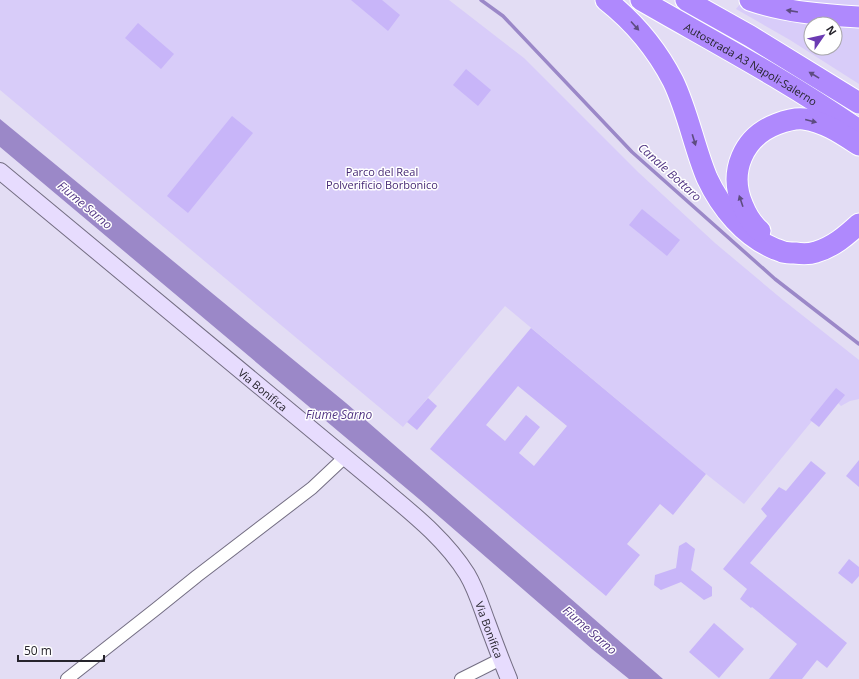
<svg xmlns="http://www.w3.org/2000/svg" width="859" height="679" font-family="'Open Sans',sans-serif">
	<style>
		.green { fill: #d8ccf9; fill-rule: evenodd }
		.water { fill: #9b88c8 }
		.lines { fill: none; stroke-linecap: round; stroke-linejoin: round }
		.stream { stroke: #9b88c8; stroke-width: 3.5 }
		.building { fill: #c8b5f9; fill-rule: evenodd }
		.minor-casing { stroke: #736d82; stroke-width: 14 }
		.secondary-casing { stroke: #736d82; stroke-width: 18 }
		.motorway-casing { stroke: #fff; stroke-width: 23 }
		.minor { stroke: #fff; stroke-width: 12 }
		.secondary { stroke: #e7dcfe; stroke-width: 16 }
		.motorway { stroke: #af89fd; stroke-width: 21 }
		.oneway { fill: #5d4c80 }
		.labels { text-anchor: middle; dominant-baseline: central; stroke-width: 3; stroke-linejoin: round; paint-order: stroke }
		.street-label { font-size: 11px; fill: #26242c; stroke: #fff }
		.park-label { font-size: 11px; fill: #452874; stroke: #fff }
		.water-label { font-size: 12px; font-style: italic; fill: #513583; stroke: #fff }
	</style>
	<rect width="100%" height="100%" fill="#e3ddf4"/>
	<g class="green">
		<path d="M0,0H449L524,58L638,172L715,243L783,300L859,360V399L850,401L841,406L838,403L812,421L744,504L706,474L505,306L403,427L0,90Z"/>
		<path d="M773,0H859V9Z"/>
		<path d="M740,4L771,14L859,23V84L790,40L736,9ZM811,24H835V48H811Z"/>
	</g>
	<path class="water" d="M0,119L346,403L663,679H629L592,649L419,499L0,147Z"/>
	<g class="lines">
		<path class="stream" d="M481,0L503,16L632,152L775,279L859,344"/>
	</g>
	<g class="building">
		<path d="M351,0H382L400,15L388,31Z"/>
		<path d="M138,23L174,54L161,69L125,38Z"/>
		<path d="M466,69L491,90L478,106L453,85Z"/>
		<path d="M232,116L253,133L188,213L167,196Z"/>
		<path d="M642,209L680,240L667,256L629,225Z"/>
		<path d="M531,328L706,474L673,515L660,504L627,544L640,555L606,596L430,449ZM518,386L567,426L534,466L519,453L540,427L526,415L505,441L486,425Z"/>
		<path d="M836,388L845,395L819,427L810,420Z"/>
		<path d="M428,398L437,406L417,430L407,422Z"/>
		<path d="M859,460V487L846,476Z"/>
		<path d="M811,461L826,473L750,563L847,643L827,668L817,660L802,679H769L797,644L752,607L751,608L740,599L747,589L723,569L767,516L761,509L779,487L786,491Z"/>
		<path d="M686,542L695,549L691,570L712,587V596L704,600L681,582L661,590L654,585L655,575L676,568L679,546Z"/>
		<path d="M849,559L859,567V576L852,584L838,573Z"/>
		<path d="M714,623L744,649L719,678L689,652Z"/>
	</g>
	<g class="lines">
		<defs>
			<g id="minor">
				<path d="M67,679L156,609L197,576L312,488L345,457"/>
				<path d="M461,679L501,659"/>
			</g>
			<g id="secondary">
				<path id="s1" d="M0,171L375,482C408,510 444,537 467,574C476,589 481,606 487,622C494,641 501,660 509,679"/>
			</g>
			<g id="motorway">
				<path d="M606,0C634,22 657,50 673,81C688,112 694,147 707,178C721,208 744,236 775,249C778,250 781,251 783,252C787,253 792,253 795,253C802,254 810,254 816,252C833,247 846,236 859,224"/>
				<path id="s2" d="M641,0C714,42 788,81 857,129"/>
				<path d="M686,0L750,36L859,103"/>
				<path d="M750,0C785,12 822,15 859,17"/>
				<path d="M760,231C752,224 747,216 743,206C728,172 743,137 777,124C785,121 795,118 804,119C825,122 842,134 859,145"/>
			</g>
		</defs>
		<use href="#minor" class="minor-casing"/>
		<use href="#secondary" class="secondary-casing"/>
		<use href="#motorway" class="motorway-casing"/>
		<use href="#minor" class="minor"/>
		<use href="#secondary" class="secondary"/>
		<use href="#motorway" class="motorway"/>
	</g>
	<defs><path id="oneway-solid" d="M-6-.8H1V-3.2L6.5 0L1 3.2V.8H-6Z"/></defs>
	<g class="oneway">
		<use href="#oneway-solid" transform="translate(792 11) rotate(-171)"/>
		<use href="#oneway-solid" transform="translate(635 26) rotate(48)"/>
		<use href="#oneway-solid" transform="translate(814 75) rotate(-149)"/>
		<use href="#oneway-solid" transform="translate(811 121) rotate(14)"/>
		<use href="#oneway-solid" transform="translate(694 140) rotate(73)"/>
		<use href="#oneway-solid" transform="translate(741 201) rotate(-109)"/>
	</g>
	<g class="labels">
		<g class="street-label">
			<text stroke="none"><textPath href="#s2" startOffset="127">Autostrada A3 Napoli-Salerno</textPath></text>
			<text stroke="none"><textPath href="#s1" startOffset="342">Via Bonifica</textPath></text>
			<text stroke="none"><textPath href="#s1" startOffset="678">Via Bonifica</textPath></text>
		</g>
		<g class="park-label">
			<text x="382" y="171">Parco del Real<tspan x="382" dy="13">Polverificio Borbonico</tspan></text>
		</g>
		<g class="water-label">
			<text transform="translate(670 172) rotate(42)">Canale Bottaro</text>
			<text transform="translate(85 205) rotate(40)">Fiume Sarno</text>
			<text x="339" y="414">Fiume Sarno</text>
			<text transform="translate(590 630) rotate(41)">Fiume Sarno</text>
		</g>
	</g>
	<g transform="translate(823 36) rotate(56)"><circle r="19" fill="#ffffff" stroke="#a8a7ab"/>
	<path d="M0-3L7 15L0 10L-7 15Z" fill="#6b3bb3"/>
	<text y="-6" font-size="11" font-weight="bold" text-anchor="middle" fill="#26242c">N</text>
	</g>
	<path d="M18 655v6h86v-6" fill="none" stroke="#26242c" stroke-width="2"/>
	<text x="24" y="655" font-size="12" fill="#26242c" stroke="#ffffff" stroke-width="3" paint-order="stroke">50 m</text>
</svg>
